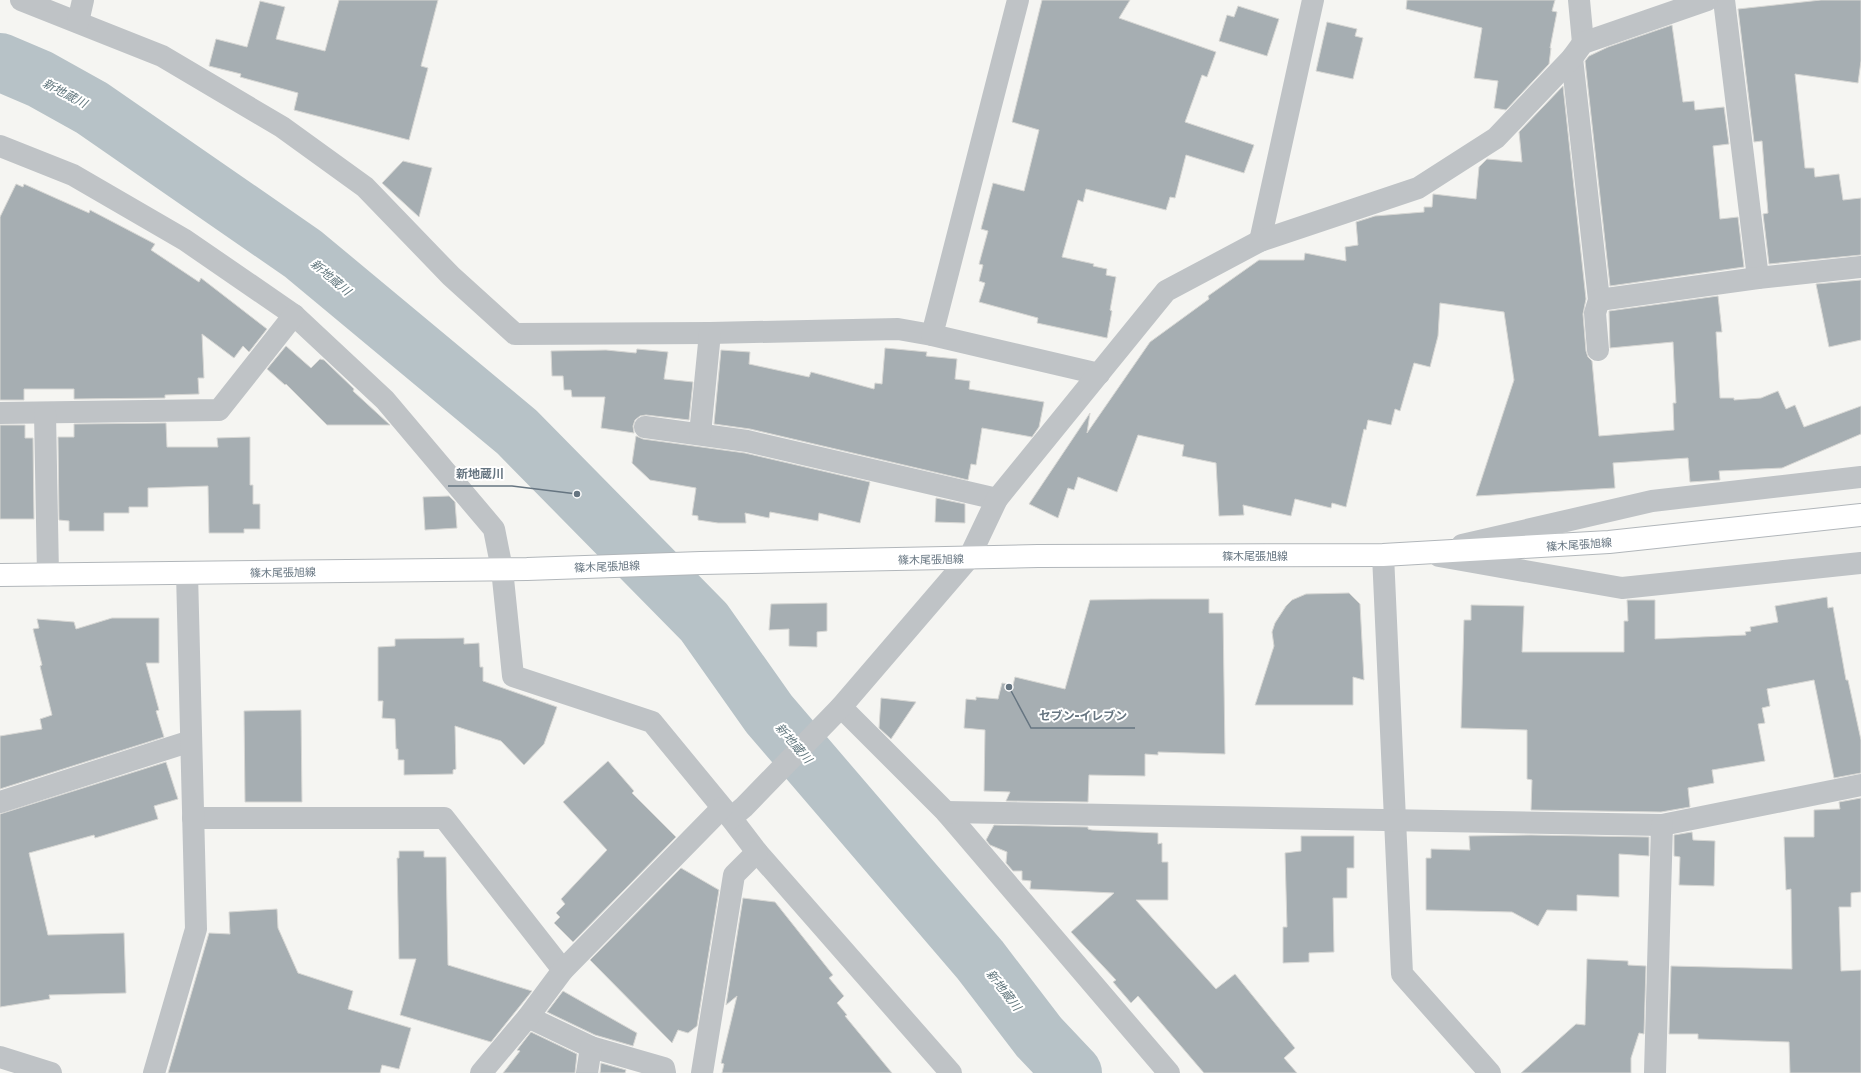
<svg xmlns="http://www.w3.org/2000/svg" width="1861" height="1073" font-family="'Golos Text','Noto Sans JP',sans-serif">
	<style>
		.lines { fill: none; stroke-linecap: round; stroke-linejoin: round }
		.river { stroke: #b7c2c7; stroke-width: 58 }
		.building { fill: #a6aeb2; stroke: #d7d7d4 }
		.secondary-casing { stroke: #b1b6ba; stroke-width: 24 }
		.street { stroke: #bfc3c6; stroke-width: 22 }
		.secondary { stroke: #fff; stroke-width: 22 }
		.labels { text-anchor: middle; dominant-baseline: central; stroke-width: 4; stroke-linejoin: round; paint-order: stroke }
		.street-label { font-size: 11px; fill: #667581; stroke: #fff }
		.water-label { font-size: 12px; font-style: italic; fill: #62777e; stroke: #fff }
		.leader { fill: none; stroke: #667581; stroke-width: 1.5 }
		.callout-dot { fill: #667581; stroke: #fff; stroke-width: 1.5 }
		.callout-label { font-size: 12px; text-anchor: middle; font-weight: bold; fill: #667581; stroke: #fff; stroke-width: 4; stroke-linejoin: round; paint-order: stroke }
	</style>
	<rect width="100%" height="100%" fill="#f5f5f2"/>
	<g class="lines">
		<path class="river" d="M0,62L40,79L92,108L303,254L517,432L704,622L769,714L980,960L1039,1037L1073,1073"/>
	</g>
	<g class="building">
		<path d="M339,0H438L421,66L428,68L409,140L294,110L298,93L240,77L241,74L209,66L216,39L247,47L260,1L285,7L276,39L325,51Z"/>
		<path d="M1042,0H1130L1119,18L1216,52L1207,77L1202,75L1185,122L1254,145L1244,173L1186,155L1175,198L1170,197L1166,210L1086,189L1083,202L1078,200L1062,257L1094,264L1093,266L1107,269L1106,275L1116,277L1110,310L1112,311L1107,338L1037,323L1038,318L979,302L985,283L979,281L983,265L979,264L988,231L981,229L993,183L1024,191L1039,130L1012,122Z"/>
		<path d="M1407,0H1555L1552,11L1557,12L1550,48H1551L1549,64L1506,110L1494,108L1498,81L1474,78L1482,28L1406,9Z"/>
		<path d="M1821,0H1861V61L1858,83L1795,74L1805,168H1814L1815,177L1839,174L1843,200L1861,198V255L1769,264L1763,214L1768,213L1762,141L1754,142L1738,9Z"/>
		<path d="M1238,6L1279,19L1267,56L1219,41L1227,15L1234,17Z"/>
		<path d="M1327,22L1357,29L1355,36L1363,38L1353,79L1316,71Z"/>
		<path d="M1672,25L1683,102L1694,101L1695,110L1724,107L1729,144L1713,146L1720,219L1738,217L1744,267L1610,286L1585,61L1589,56L1608,47Z"/>
		<path d="M1563,86L1586,299L1583,314L1586,351L1588,357L1592,361L1599,436L1674,430L1673,403H1676L1673,342L1610,348L1609,311L1718,296L1722,332H1716L1720,398H1734V400L1761,398L1778,391L1786,409L1795,405L1804,427L1861,406V434L1782,468L1719,471L1720,480L1690,482L1688,458L1613,463L1615,488L1476,496L1514,380L1504,312L1440,303L1438,336L1430,367L1414,363L1400,411L1395,409L1391,425L1368,420L1366,430L1364,429L1346,507L1332,503L1331,508L1295,499L1291,516L1243,505L1244,515L1219,516L1216,463L1182,456L1184,445L1138,435L1117,492L1078,477L1074,490L1068,488L1058,518L1029,504L1090,413L1087,433L1150,342L1209,299L1208,296L1259,260H1304L1305,253L1346,261L1345,247L1358,245L1356,222L1375,216L1424,212V207H1432L1433,194L1476,199L1479,167L1487,159L1522,162L1519,132Z"/>
		<path d="M403,161L432,168L419,217L382,183Z"/>
		<path d="M16,184L23,187L24,184L89,213L90,210L155,244L151,250L199,282L201,278L267,329L249,352L243,346L234,358L202,334L204,378H198L199,394L165,395V398L74,399V389H24V400H0V217Z"/>
		<path d="M1861,280V340L1829,347L1816,284Z"/>
		<path d="M286,346L311,368L320,359L324,360L354,389L353,391L390,425H327L286,384L285,385L267,369Z"/>
		<path d="M885,348L927,352L926,356L957,359L955,379L970,381L969,389L1044,402L1039,427L1032,437L982,428L976,465L971,464L968,480L750,429L714,424L721,350L750,352L749,364L809,377L811,372L874,389L875,383L882,384Z"/>
		<path d="M637,349L668,352L664,379L693,382L689,420L646,415L640,416L635,420L633,426L634,433L601,428L605,397H572L571,390H564L563,376H552L551,351L606,350L636,353Z"/>
		<path d="M166,423L167,447H218L217,438L250,437V485H253V504H260V529H244V533H209L208,486L148,488V507H129V513H104V531H69V521L59,520L58,437H74V424Z"/>
		<path d="M0,425H25V438H33L34,519H0Z"/>
		<path d="M636,436L643,439L745,453L870,482L860,523L819,513L818,521L770,512L769,518L745,513L746,523H718L698,520V516L692,515L696,488L650,480L632,463Z"/>
		<path d="M449,496L455,502L457,528L425,530L423,497Z"/>
		<path d="M936,498L965,504V523L935,522Z"/>
		<path d="M1349,593L1360,604L1364,680L1353,677V705H1255L1274,646L1272,632L1275,623L1286,606L1292,600L1306,594Z"/>
		<path d="M1827,597L1828,608L1833,607L1846,680H1848L1861,740V773L1834,778L1814,680L1767,689L1770,706L1762,708L1765,723L1758,724L1765,761L1712,770L1714,783L1688,788L1690,807L1661,812L1531,810L1532,780L1527,779V730L1461,728L1464,620H1471V605L1524,606L1522,652H1624V621H1628L1627,600H1655V639L1746,635L1745,632L1751,631L1750,627L1778,622L1775,606Z"/>
		<path d="M1152,599H1209V613H1223L1225,754L1158,752V755L1145,754V776L1089,775L1088,802L1006,801L1010,792L984,791L985,730L964,728L966,699L976,700V697L998,699L1002,683L1013,685L1015,677L1065,689L1090,600Z"/>
		<path d="M827,603V631L817,632V647L789,646V629L769,630L771,604Z"/>
		<path d="M112,618H159V663H146L159,710L156,711L164,737L0,789V736L42,729L40,719L52,715L40,666L42,665L33,629L39,628L37,619L74,622L76,629Z"/>
		<path d="M464,638V644L479,643L480,667H483V681L557,707L544,744L524,765L501,741L455,726L456,769L453,770V774L404,775V760H398V749H396L395,719L382,718L383,701H378V647L395,646V639Z"/>
		<path d="M881,698L916,702L891,739L879,728Z"/>
		<path d="M301,710L302,802H245L244,711Z"/>
		<path d="M608,761L634,791L632,793L676,837L573,942L554,923L560,917L556,913L565,904L561,899L607,850L563,802Z"/>
		<path d="M166,762L178,799L154,806L158,819L95,838L94,835L29,853L48,935L124,933L126,993L49,995L50,999L0,1007V814Z"/>
		<path d="M1861,798V892L1851,893V907H1839L1841,971L1861,970V1073H1790L1789,1042L1698,1039V1034H1669L1671,966L1792,969L1791,889L1786,890L1784,837H1814V810L1840,809L1839,802Z"/>
		<path d="M994,825L1088,827V829L1092,830L1158,833V844L1162,843V862H1168V900H1136L1216,989L1235,974L1295,1048L1284,1058L1297,1073H1204L1138,996L1131,1003L1113,982L1116,980L1071,932L1114,893L1030,889L1031,881L1022,880V871H1013L1006,863L1007,852L990,845L986,840Z"/>
		<path d="M1692,832L1693,840L1715,841L1714,886L1679,885L1680,857L1674,856V835Z"/>
		<path d="M1531,835L1649,837V856L1619,854V897L1577,895V911L1547,910L1538,926L1512,912L1426,910V858H1431V849L1470,850L1469,836Z"/>
		<path d="M1301,836H1354V868H1347V898H1333L1334,952L1309,953V962L1283,963V927H1287L1285,853L1301,851Z"/>
		<path d="M399,851H424V857H446L448,965L532,991L491,1042L400,1015L416,959H399L397,858H399Z"/>
		<path d="M681,868L719,890L697,1026L688,1033L678,1030L672,1043L590,960Z"/>
		<path d="M743,898L775,902L833,975L829,978L844,996L837,1003L847,1015L845,1016L892,1073H722L724,1064L721,1063L737,996L726,1005Z"/>
		<path d="M277,909L278,928L298,973L353,991L348,1009L411,1028L399,1069L382,1065L380,1073H168L209,933L230,934L229,912Z"/>
		<path d="M1587,959L1628,961V965L1646,966L1644,1034L1639,1033L1631,1058V1073H1521L1576,1024L1585,1025Z"/>
		<path d="M563,991L637,1033L633,1046L595,1035L547,1012Z"/>
		<path d="M531,1032L577,1054L575,1073H503L520,1051L517,1050Z"/>
		<path d="M601,1063L626,1070L625,1073H600Z"/>
	</g>
	<g class="lines">
		<defs>
			<path id="secondary" d="M0,575L527,569L701,563L1038,556L1383,555L1609,542L1861,515"/>
		</defs>
		<use href="#secondary" class="secondary-casing"/>
		<g class="street">
			<path d="M21,0L162,56L282,127L365,187L451,276L515,334L710,333L898,329L932,335"/>
			<path d="M1018,0L932,335L1099,374"/>
			<path d="M1579,0L1583,43"/>
			<path d="M1724,0L1758,278"/>
			<path d="M78,22L83,0"/>
			<path d="M1572,58L1599,300L1595,313L1598,350"/>
			<path d="M0,146L73,175L185,240L294,315L385,400L494,529L502,569L513,676L652,722L731,818L757,852L951,1073"/>
			<path d="M1260,241L1313,0"/>
			<path d="M1599,300L1758,278L1861,267"/>
			<path d="M0,413L219,410L294,315"/>
			<path d="M45,413L48,575"/>
			<path d="M645,427L747,441L997,499"/>
			<path d="M700,434L710,333"/>
			<path d="M1462,545L1652,501L1861,477"/>
			<path d="M1383,555L1402,974L1490,1073"/>
			<path d="M1439,556L1622,588L1861,563"/>
			<path d="M841,707L946,812L1169,1073"/>
			<path d="M0,802L191,741"/>
			<path d="M946,812L1662,825L1861,785"/>
			<path d="M193,818H444L563,970"/>
			<path d="M731,818L744,807L841,707L969,558L997,499L1166,291L1260,241L1418,188L1496,138L1572,58L1583,43L1707,0"/>
			<path d="M528,1017L591,1047L664,1068L665,1073"/>
			<path d="M0,1057L51,1073"/>
			<path d="M154,1073L196,929L187,573"/>
			<path d="M481,1073L528,1017L563,970L722,808"/>
			<path d="M587,1073L591,1047"/>
			<path d="M702,1073L734,875L757,852"/>
			<path d="M1655,1073L1662,825"/>
		</g>
		<use href="#secondary" class="secondary"/>
	</g>
	<g class="labels">
		<g class="street-label">
			<text transform="translate(1579 544) rotate(-4)">篠木尾張旭線</text>
			<text x="1255" y="555">篠木尾張旭線</text>
			<text transform="translate(931 559) rotate(-1)">篠木尾張旭線</text>
			<text transform="translate(607 566) rotate(-2)">篠木尾張旭線</text>
			<text transform="translate(283 572) rotate(-1)">篠木尾張旭線</text>
		</g>
		<g class="water-label">
			<text transform="translate(65 93) rotate(28)">新地蔵川</text>
			<text transform="translate(331 277) rotate(40)">新地蔵川</text>
			<text transform="translate(794 743) rotate(49)">新地蔵川</text>
			<text transform="translate(1004 990) rotate(52)">新地蔵川</text>
		</g>
	</g>
	<path class="leader" d="M577 494L512 486H448M1009 687L1031 728H1135"/>
	<g class="callout-dot">
		<circle cx="577" cy="494" r="4"/>
		<circle cx="1009" cy="687" r="4"/>
	</g>
	<g class="callout-label">
		<text x="480" y="478">新地蔵川</text>
		<text x="1083" y="720">セブン-イレブン</text>
	</g>
</svg>
